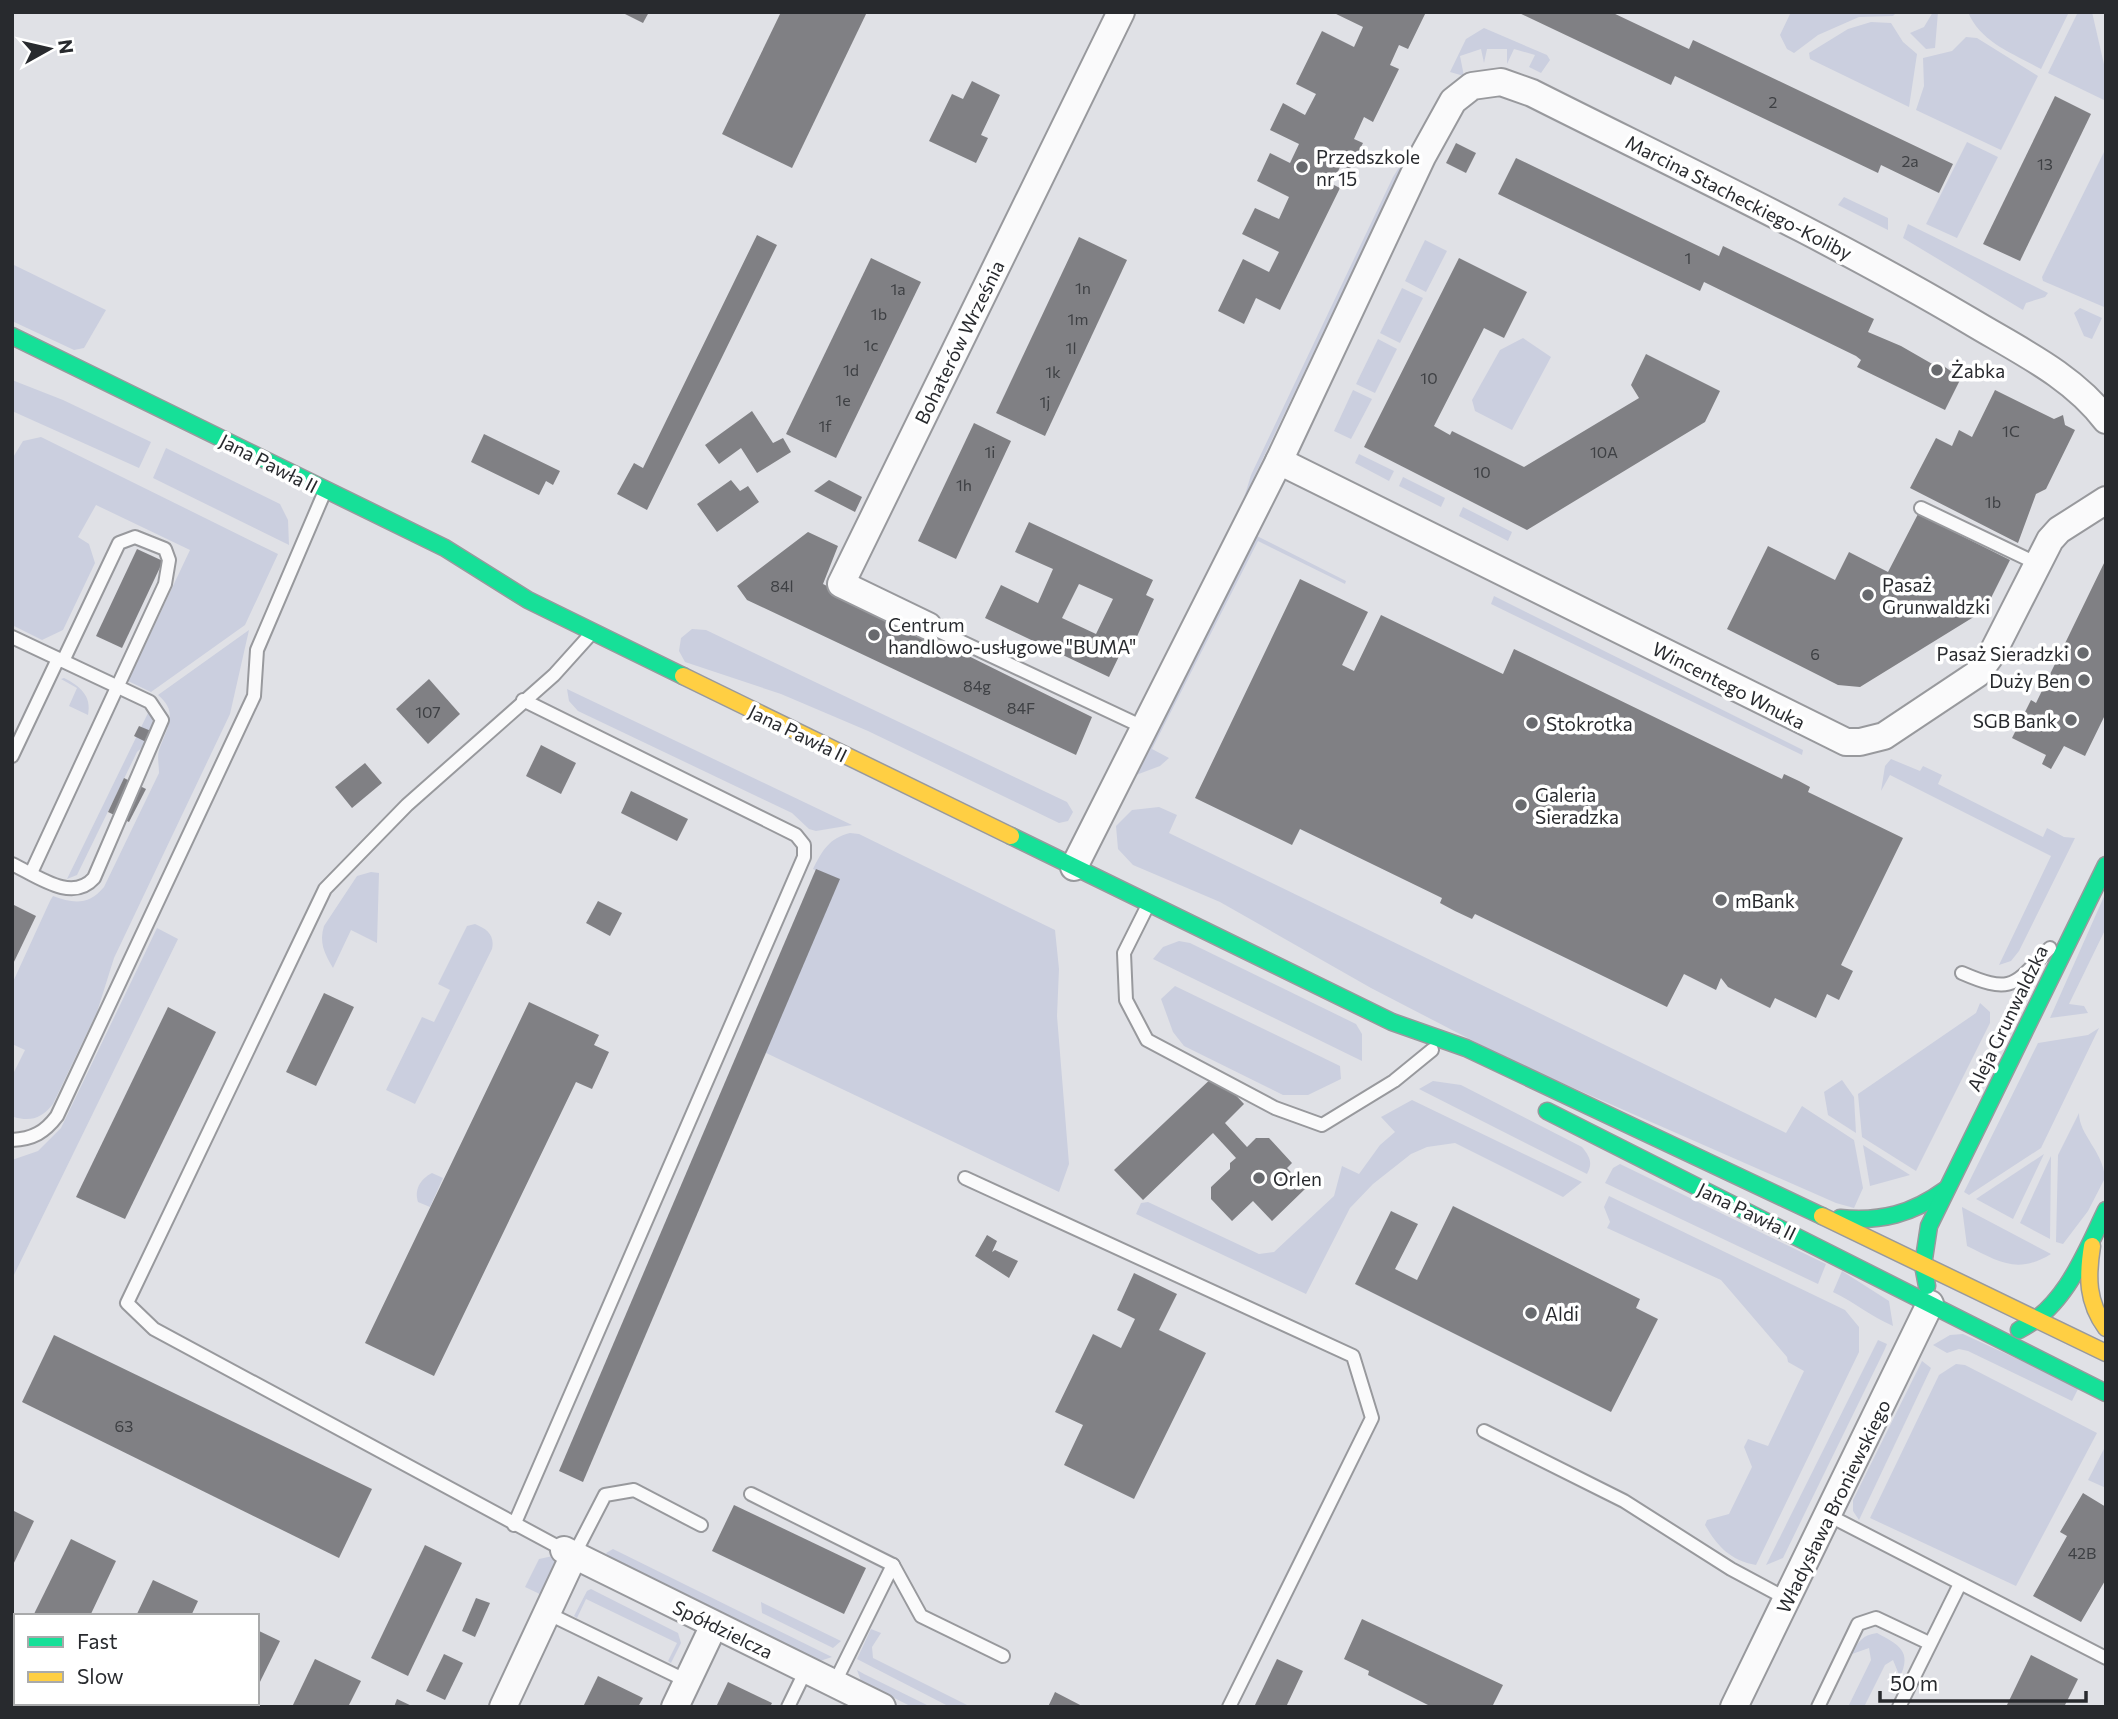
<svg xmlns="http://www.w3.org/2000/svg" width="2118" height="1719" font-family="Commissioner,sans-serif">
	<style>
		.green { fill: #cbcfdf }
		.building { fill: #808084; fill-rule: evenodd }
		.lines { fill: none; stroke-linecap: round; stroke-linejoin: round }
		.lane-casing { stroke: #98999d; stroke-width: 16 }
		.street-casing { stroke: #98999d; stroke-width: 30 }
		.fast-casing { stroke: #98999d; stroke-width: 19 }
		.slow-casing { stroke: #98999d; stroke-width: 19 }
		.lane { stroke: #fafafb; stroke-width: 12 }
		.street { stroke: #fafafb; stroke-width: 26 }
		.fast { stroke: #16e098; stroke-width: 16 }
		.slow { stroke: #ffcf43; stroke-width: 16 }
		.poi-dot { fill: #686a6e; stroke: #fff; stroke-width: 2.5 }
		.labels { text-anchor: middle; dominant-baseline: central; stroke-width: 7; stroke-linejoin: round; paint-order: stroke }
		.number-label { font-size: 16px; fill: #3e4044 }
		.poi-label { font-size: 19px; fill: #282a2e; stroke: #fff; text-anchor: start }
		.street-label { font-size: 19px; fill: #282a2e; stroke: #fff }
	</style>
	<rect width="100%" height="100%" fill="#e0e1e6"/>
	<g class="green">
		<path d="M1791,12H1897L1893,16L1859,17L1818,35L1794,53L1787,49L1780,35Z"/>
		<path d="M1933,12H1938L1935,48L1926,49L1910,33L1924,27Z"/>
		<path d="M1968,12H2069L2041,69C2014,54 1980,42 1968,12Z"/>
		<path d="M2078,12H2092L2106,73V101L2048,73Z"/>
		<path d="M1871,22L1891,23L1903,42L1917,54L1909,107L1810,59L1809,53L1848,29Z"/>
		<path d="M1484,28L1547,55L1550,60L1541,73L1529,67L1535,55L1514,49L1507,64V49H1487L1484,63L1481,49L1460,56L1464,76L1450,72L1466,39Z"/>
		<path d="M1966,37L1977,38L2038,76L2001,150L1916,110L1924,86L1923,58L1952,51Z"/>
		<path d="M1967,142L1998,157L1957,238L1926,224Z"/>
		<path d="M2104,152L2106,153L2104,307L2043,281L2042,277Z"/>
		<path d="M1408,153L1393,187L1244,498L1251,475L1393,177Z"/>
		<path d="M1844,197L1888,218V230L1838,205Z"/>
		<path d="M1908,224L2048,293L2045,297L2026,303L2023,310L1903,238Z"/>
		<path d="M1425,240L1447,251L1426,292L1405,281Z"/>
		<path d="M12,264L106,310L84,348L74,350L12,321Z"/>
		<path d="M1402,288L1423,298L1400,343L1380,333Z"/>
		<path d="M2080,308L2102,318L2092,339L2084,336L2074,313Z"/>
		<path d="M1523,338L1551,357L1512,430L1475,411L1472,400L1500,350Z"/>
		<path d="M1378,339L1397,349L1375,393L1356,384Z"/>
		<path d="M12,380L63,400L151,442L139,468L12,411Z"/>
		<path d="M1353,390L1372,399L1351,439L1334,431Z"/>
		<path d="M41,437L278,554L245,625L151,692L128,681L190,550L96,505L78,537L89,544L95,563L63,630L42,640L12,625V459L23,441Z"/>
		<path d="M166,448L280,504L288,520L289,545L153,478Z"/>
		<path d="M1359,454L1394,471L1389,481L1355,463Z"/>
		<path d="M1403,477L1445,498L1441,507L1399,486Z"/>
		<path d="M1283,481L1257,536L1346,581L1345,584L1258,541L1152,749L1169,758L1160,766L1136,775L1153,732Z"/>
		<path d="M1463,507L1512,532L1508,541L1459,516Z"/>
		<path d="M1494,596L1803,750L1802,755L1491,604Z"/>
		<path d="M692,629L706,630L1067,802L1073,812L1068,821L1059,823L868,731L781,694L685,662L679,651L681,638Z"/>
		<path d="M249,630L230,714L114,958L97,1012L53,1104C42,1118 31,1122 14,1117L12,1076L25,1050L12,1044V984L50,901L53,896C74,904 89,905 104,887L159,773C159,765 157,757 159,750C166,729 180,713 158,695Z"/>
		<path d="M64,678C80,686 92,696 88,715L69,706L77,688L61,679Z"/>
		<path d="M567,689L852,825L816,831L809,829L792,813L578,711L569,701Z"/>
		<path d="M148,713L152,716C155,730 148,743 137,752L77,875L67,879Z"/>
		<path d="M1891,759L1920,771L1923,766L1942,775L1938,784L2043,837L2047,828L2064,837L2075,838L2019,951L2011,961L1999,965L2051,856L1890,775L1881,791L1885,766Z"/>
		<path d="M1159,807L1177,815L1169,833L1786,1133L1802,1106L1854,1140L1863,1188L1854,1208L1836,1203L1512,1061L1371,988L1220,902L1133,865L1118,849L1116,826L1132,810Z"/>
		<path d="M850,833L859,834L1055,930L1059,969L1057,1016L1069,1164L1059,1192L764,1052L835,879L813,869C822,851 829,838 850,833Z"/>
		<path d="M371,872L379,873L377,943L351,930L333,968C324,953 319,942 324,926L357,876Z"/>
		<path d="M2106,892V928L2069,1004L2084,1006L2088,1013L2050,1018Z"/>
		<path d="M475,924C487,929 495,935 492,949L415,1104L386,1090L422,1017L434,1022L450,990L438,984L467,926Z"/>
		<path d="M157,928L178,939L12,1279V1160L38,1151L61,1128Z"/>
		<path d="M1179,941L1190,943L1356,1024L1362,1034V1061L1153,959L1163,947Z"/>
		<path d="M1175,986L1340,1066L1341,1079L1308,1095H1283L1184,1046L1173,1032L1161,999Z"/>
		<path d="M1980,1003L1990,1012V1023L1916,1171L1862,1137L1858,1094L1976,1013Z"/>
		<path d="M2099,1028L2041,1148L1969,1195L1964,1192L2038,1043L2088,1035Z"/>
		<path d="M1842,1080L1854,1097L1856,1133L1828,1115L1824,1092Z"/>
		<path d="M1433,1081L1461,1085L1582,1147C1590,1157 1593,1163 1587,1174L1419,1089Z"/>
		<path d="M1412,1100L1582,1182L1563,1197L1455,1143L1427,1147L1411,1154L1373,1184L1350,1208L1306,1294L1136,1214L1141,1203L1148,1202L1259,1254L1274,1252L1334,1196L1342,1166L1359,1174L1380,1145L1395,1132L1381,1117Z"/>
		<path d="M2079,1113C2079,1135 2103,1151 2105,1178L2088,1211L2063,1244L2056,1242L2058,1155Z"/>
		<path d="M1863,1145L1910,1175L1870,1186Z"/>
		<path d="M2044,1154L2013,1219L1976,1199Z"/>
		<path d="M2051,1156L2050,1239L2020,1223Z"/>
		<path d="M1620,1164L1826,1264L1818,1284L1605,1183L1613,1168Z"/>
		<path d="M432,1173L443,1178L430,1207L418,1202C414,1190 420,1179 432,1173Z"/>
		<path d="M1609,1196L1845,1310L1859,1327V1352L1756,1565C1731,1561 1717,1546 1705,1525L1707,1520L1729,1514L1752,1467L1744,1447L1748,1439L1768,1446L1804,1371L1788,1362L1787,1357L1721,1280L1607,1228L1610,1222L1604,1207Z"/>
		<path d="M1962,1208V1207L2051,1254C2017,1275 1998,1261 1967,1246Z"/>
		<path d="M1842,1271L1889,1301L1893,1326C1870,1316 1856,1303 1833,1292Z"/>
		<path d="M1963,1334L2079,1387L2072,1401L1968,1351L1959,1349L1947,1353L1933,1345L1950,1335Z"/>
		<path d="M1878,1340L1887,1344L1884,1351L1783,1558L1766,1565Z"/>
		<path d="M1922,1361L1931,1368L1859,1520L1853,1511V1500Z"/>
		<path d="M1956,1364L1965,1365L2097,1433L2016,1586L1870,1518L1939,1375Z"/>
		<path d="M2106,1445V1488L2088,1480Z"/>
		<path d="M613,1549L832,1657L820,1661L610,1559L606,1553Z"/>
		<path d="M553,1556L557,1564L544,1596L525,1587L539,1559Z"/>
		<path d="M591,1589L678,1633L681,1643L671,1663L668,1661L677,1643L586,1599L577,1618L574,1616L587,1591Z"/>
		<path d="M761,1602L841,1641L833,1648L762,1613Z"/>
		<path d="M871,1629L881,1633L872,1647L873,1658L971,1707H950L857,1659Z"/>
		<path d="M1877,1633C1899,1645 1912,1651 1900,1677L1893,1660L1885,1665L1864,1707H1848L1871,1660L1869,1648L1852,1654C1858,1641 1863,1635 1877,1633Z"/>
		<path d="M12,1648L16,1650V1703H121L128,1707H12Z"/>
		<path d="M857,1670L864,1674L931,1707H912L861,1681Z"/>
	</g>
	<g class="building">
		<path d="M621,12H649L643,23Z"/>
		<path d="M781,12H867L792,168L722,134Z"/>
		<path d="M1332,12H1426L1408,49L1399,45L1390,65L1399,69L1373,122L1364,117L1354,139L1363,143L1350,169L1341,165L1332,184L1340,188L1280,310L1256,298L1244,324L1218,311L1243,259L1269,272L1279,252L1242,234L1255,208L1279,219L1289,197L1257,181L1270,153L1290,163L1299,144L1270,130L1283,103L1305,115L1316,94L1296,84L1322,31L1354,47L1363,27Z"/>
		<path d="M1517,12H1611L1689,49L1693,40L1953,164L1939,193L1881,165L1878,173L1675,76L1671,85Z"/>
		<path d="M972,81L1000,95L981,135L988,138L976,163L929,141L952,94L963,99Z"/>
		<path d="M2055,96L2091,114L2020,261L1983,244Z"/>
		<path d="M1456,143L1476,153L1466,173L1446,163Z"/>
		<path d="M1516,158L1719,256L1723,246L1874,319L1868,332L1901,346L1934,365H1942L1961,378L1945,410L1857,367L1861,360L1856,356L1704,282L1700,291L1498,194Z"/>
		<path d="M757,235L777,245L647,510L617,494L634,463L643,468Z"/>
		<path d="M1079,237L1127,260L1045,436L996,413Z"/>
		<path d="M871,258L921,282L836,458L786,434Z"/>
		<path d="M1459,258L1527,292L1504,338L1484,328L1434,426L1450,435L1452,431L1524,467L1639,398L1631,385L1646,354L1720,391L1705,422L1527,530L1364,447Z"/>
		<path d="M1995,390L2054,419L2063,415L2065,425L2075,430L2046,489L2036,494L2018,543L1910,488L1936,438L1952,446L1959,430L1972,437Z"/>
		<path d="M752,411L773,443L783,438L791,452L757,473L741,448L719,464L705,445Z"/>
		<path d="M974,423L1011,441L956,559L918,541Z"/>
		<path d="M484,434L560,471L553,485L546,481L539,495L471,462Z"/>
		<path d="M731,480L740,491L748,486L759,502L717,532L697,504Z"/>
		<path d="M829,480L862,497L855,512L814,491Z"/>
		<path d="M1918,514L2010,560L1985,610L1860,687L1838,685L1727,629L1768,546L1835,580L1849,552L1888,572Z"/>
		<path d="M1029,522L1153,580L1146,595L1154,599L1139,632L1130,652L1123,648L1109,677L985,618L1001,585L1038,603L1053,569L1015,552ZM1079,584L1113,599L1096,634L1062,618Z"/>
		<path d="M808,532L838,546L823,584L1092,717L1076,755L747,600L737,586Z"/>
		<path d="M137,549L163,561L122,648L96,636Z"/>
		<path d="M2106,559V713L2085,756L2064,746L2051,769L2042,764L2046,755L2012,738L2031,700L2036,703Z"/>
		<path d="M1300,579L1368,612L1342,665L1354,671L1381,615L1503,674L1514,649L1782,779L1784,774L1799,781L1810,787L1808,792L1903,838L1841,965L1853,971L1839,1000L1827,994L1816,1018L1775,998L1770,1008L1728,987L1721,978L1716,990L1684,974L1667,1007L1475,914L1472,919L1455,911L1440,903L1442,898L1300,829L1292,845L1195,798Z"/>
		<path d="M429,679L460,714L428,744L396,709Z"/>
		<path d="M139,726L151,731L146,742L134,736Z"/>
		<path d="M541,745L576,763L561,794L526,776Z"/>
		<path d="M365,763L382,783L352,808L335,787Z"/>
		<path d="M124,778L146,789L129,822L108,812Z"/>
		<path d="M631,791L688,819L677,841L621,813Z"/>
		<path d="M816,869L840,879L583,1482L559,1471Z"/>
		<path d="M598,901L622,913L610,936L586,923Z"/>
		<path d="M12,904L36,916L12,966Z"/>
		<path d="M324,993L354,1007L316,1086L286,1072Z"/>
		<path d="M529,1002L599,1035L594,1045L609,1052L592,1089L576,1082L434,1376L365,1343Z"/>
		<path d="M168,1007L216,1032L125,1219L76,1197Z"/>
		<path d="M1216,1074L1244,1104L1225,1123L1247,1147L1256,1138H1269L1292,1163L1287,1168L1306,1188L1272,1221L1253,1201L1232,1221L1211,1199V1187L1230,1169V1163L1236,1158L1213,1133L1143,1200L1114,1170Z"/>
		<path d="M1453,1206L1640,1299L1636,1308L1658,1319L1611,1412L1355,1284L1391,1211L1418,1224L1395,1269L1417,1280Z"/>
		<path d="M987,1235L997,1241L992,1252L995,1250L1018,1261L1009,1278L975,1256Z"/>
		<path d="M1134,1273L1177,1294L1159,1330L1206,1353L1134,1499L1064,1465L1083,1425L1055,1412L1093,1334L1121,1348L1135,1319L1117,1310Z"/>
		<path d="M54,1335L372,1489L339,1558L22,1402Z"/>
		<path d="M2083,1493L2106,1507V1579L2081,1622L2033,1596L2067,1536L2060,1532Z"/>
		<path d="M734,1505L866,1568L844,1614L712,1551Z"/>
		<path d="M12,1510L34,1521L12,1567Z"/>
		<path d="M71,1539L116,1561L90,1616H33Z"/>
		<path d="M425,1545L462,1563L408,1676L371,1658Z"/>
		<path d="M153,1580L198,1601L191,1616H136Z"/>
		<path d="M476,1598L490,1603L475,1637L462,1631Z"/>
		<path d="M1362,1619L1503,1685L1492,1707H1432L1368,1675L1369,1671L1344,1659Z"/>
		<path d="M257,1630L280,1641L257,1688Z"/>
		<path d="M444,1654L463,1663L445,1700L426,1691Z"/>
		<path d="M2031,1655L2078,1679L2064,1707H2006Z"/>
		<path d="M315,1659L361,1681L348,1707H292Z"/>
		<path d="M1277,1659L1303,1671L1286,1707H1254Z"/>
		<path d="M598,1676L643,1698L638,1707H583Z"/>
		<path d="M728,1682L772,1703L770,1707H716Z"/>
		<path d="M1055,1692L1084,1707H1048Z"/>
		<path d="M397,1699L414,1707H394Z"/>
		<path d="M194,1703H250L248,1707H193Z"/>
	</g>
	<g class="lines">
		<defs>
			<g id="lane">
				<path d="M1921,508L2036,563"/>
				<path d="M928,626L1145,728"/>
				<path d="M12,637L150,702L162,720L94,878C72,903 37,876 12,864"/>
				<path d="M12,756L58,659"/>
				<path d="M31,873L165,584L169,560L165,549L135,537L119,543L63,661"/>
				<path d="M1147,907L1124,953L1126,1000L1147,1040L1275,1108L1322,1125L1394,1081L1432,1050"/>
				<path d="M1962,973C2013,995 2014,985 2050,948"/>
				<path d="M12,1140C33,1139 45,1132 57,1116L254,696L257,650L325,491"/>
				<path d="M965,1178L1353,1356L1372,1418L1229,1707"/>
				<path d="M1484,1431L1624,1501L1731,1569L1787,1599"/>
				<path d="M751,1494L893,1565L921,1616L1003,1656"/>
				<path d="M1828,1515L2106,1658"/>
				<path d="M514,1525L804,857V845L796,835L523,700"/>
				<path d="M564,1550L154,1329L127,1303L325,889L407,805L554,675L590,635"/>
				<path d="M574,1555L605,1495L634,1490L701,1525"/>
				<path d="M547,1613L687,1681"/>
				<path d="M12,1639L16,1641"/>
				<path d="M834,1684L893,1565"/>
				<path d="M140,1703L148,1707"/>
				<path d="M788,1707L806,1670"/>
				<path d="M1818,1707L1858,1624L1876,1618L1929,1643"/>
				<path d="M1899,1707L1960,1584"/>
			</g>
			<g id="street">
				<path d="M1279,461L1846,742H1860L1884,736L1977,674L1993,652L2050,540L2059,530L2106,500"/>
				<path d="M928,626L841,584L1121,12"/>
				<path d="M1074,867L1279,461L1422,157L1453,101L1472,86L1501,82L1532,93C1679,167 1828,237 1970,321C2018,350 2072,375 2106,420"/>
				<path d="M564,1550L882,1707"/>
				<path d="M503,1707L574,1555"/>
				<path d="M675,1707L714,1625"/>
				<path d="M1734,1707L1930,1304"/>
			</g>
			<g id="fast">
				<path d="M12,336L445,548L528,600L683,676"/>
				<path d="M1011,836L1392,1022L1466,1048L1822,1216"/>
				<path d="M1547,1111L2106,1393"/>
				<path d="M1840,1218C1881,1222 1912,1214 1945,1190"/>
				<path d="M1927,1286L1923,1265L1929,1226L2106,865"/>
				<path d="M2019,1330C2065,1307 2085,1254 2106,1210"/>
			</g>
			<g id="slow">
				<path d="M683,676L1011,836"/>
				<path d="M1822,1216L2106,1353"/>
				<path d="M2092,1246C2087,1277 2087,1302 2106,1328"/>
			</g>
		</defs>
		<use href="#lane" class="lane-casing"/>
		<use href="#street" class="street-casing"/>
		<use href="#fast" class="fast-casing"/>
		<use href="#slow" class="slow-casing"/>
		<use href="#lane" class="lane"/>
		<use href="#street" class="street"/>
		<use href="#fast" class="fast"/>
		<use href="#slow" class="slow"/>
	</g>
	<g class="poi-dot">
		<circle cx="1302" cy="167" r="7"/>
		<circle cx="1937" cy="370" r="7"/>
		<circle cx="1868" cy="595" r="7"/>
		<circle cx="874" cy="635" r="7"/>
		<circle cx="2083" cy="653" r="7"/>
		<circle cx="2084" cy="680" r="7"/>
		<circle cx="2071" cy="720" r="7"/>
		<circle cx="1532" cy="723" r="7"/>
		<circle cx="1521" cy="805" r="7"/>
		<circle cx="1721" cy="900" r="7"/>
		<circle cx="1259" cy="1178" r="7"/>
		<circle cx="1531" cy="1313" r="7"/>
	</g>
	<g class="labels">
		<g class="number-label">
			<text x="1773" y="101">2</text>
			<text x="1910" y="160">2a</text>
			<text x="2045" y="163">13</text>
			<text x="1688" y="257">1</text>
			<text x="1083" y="287">1n</text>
			<text x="898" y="288">1a</text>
			<text x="879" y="313">1b</text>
			<text x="1078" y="318">1m</text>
			<text x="871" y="344">1c</text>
			<text x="1071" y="347">1l</text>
			<text x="851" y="369">1d</text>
			<text x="1053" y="371">1k</text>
			<text x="1429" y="377">10</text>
			<text x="843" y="399">1e</text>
			<text x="1045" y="401">1j</text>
			<text x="825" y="425">1f</text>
			<text x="2011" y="430">1C</text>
			<text x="990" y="451">1i</text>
			<text x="1604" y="451">10A</text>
			<text x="1482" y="471">10</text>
			<text x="964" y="484">1h</text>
			<text x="1993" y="501">1b</text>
			<text x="782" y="585">84l</text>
			<text x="1815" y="653">6</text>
			<text x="977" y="685">84g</text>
			<text x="1021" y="707">84F</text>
			<text x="428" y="711">107</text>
			<text x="124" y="1425">63</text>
			<text x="2082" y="1552">42B</text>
		</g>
		<g class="poi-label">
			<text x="1316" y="156">Przedszkole<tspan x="1316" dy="22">nr 15</tspan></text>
			<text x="1951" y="370">Żabka</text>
			<text x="1882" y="584">Pasaż<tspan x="1882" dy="22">Grunwaldzki</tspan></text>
			<text x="888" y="624">Centrum<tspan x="888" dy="22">handlowo-usługowe "BUMA"</tspan></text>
			<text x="2069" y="653" text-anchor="end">Pasaż Sieradzki</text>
			<text x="2070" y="680" text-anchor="end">Duży Ben</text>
			<text x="2057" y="720" text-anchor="end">SGB Bank</text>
			<text x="1546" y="723">Stokrotka</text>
			<text x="1535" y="794">Galeria<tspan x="1535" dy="22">Sieradzka</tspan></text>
			<text x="1735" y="900">mBank</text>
			<text x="1273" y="1178">Orlen</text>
			<text x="1545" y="1313">Aldi</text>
		</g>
		<g class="street-label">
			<text transform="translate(1739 197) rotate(27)">Marcina Stacheckiego-Koliby</text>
			<text transform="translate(959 342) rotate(-64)">Bohaterów Września</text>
			<text transform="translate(269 463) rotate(27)">Jana Pawła II</text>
			<text transform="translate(1729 685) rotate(27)">Wincentego Wnuka</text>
			<text transform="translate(798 733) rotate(26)">Jana Pawła II</text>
			<text transform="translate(2007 1018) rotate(-64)">Aleja Grunwaldzka</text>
			<text transform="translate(1747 1211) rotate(26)">Jana Pawła II</text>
			<text transform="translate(1833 1506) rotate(-64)">Władysława Broniewskiego</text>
			<text transform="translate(723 1629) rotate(26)">Spółdzielcza</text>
		</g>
	</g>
	<rect width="2118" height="1719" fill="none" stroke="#282a2e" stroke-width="28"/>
	<rect x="14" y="1614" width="245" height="91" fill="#ffffff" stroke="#a9aaab" stroke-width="2"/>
	<rect x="28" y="1637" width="35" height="10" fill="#16e098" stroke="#a9aaab" stroke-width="2"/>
	<text x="77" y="1649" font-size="21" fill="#282a2e">Fast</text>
	<rect x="28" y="1672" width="35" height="10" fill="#ffcf43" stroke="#a9aaab" stroke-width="2"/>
	<text x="77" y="1684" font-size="21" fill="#282a2e">Slow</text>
	<g transform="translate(49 49) rotate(82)" stroke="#ffffff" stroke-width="5" paint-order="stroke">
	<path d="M0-5L12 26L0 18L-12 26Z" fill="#282a2e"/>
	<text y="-10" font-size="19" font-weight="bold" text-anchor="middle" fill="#282a2e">N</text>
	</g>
	<path d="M1880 1691v10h206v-10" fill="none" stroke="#282a2e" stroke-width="3.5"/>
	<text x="1890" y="1691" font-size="21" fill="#282a2e" stroke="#ffffff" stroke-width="5" paint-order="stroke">50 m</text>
</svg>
